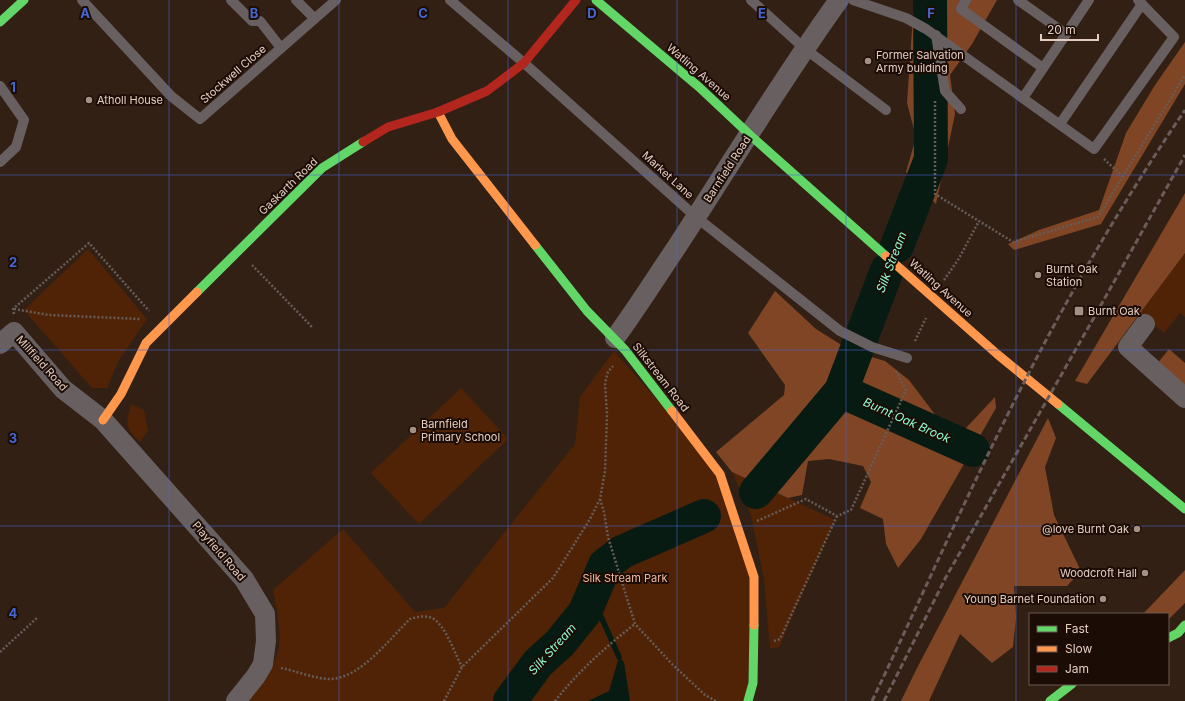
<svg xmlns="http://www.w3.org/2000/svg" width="1185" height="701" font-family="Inter,sans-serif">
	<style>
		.green { fill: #502306 }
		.forest { fill: #7f4525 }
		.water { fill: #081b13 }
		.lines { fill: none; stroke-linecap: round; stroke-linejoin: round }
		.stream { stroke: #081b13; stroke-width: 5.5 }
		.river { stroke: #081b13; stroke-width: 34 }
		.path { stroke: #665c59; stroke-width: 2.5; stroke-dasharray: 2 2; stroke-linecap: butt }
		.lane { stroke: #685f60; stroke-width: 10 }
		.street { stroke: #685f60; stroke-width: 20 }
		.fast { stroke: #63d668; stroke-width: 9 }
		.slow { stroke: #ff974d; stroke-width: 9 }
		.jam { stroke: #b3261e; stroke-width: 9 }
		.rail { stroke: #695c59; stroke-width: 3; stroke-dasharray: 6 3; stroke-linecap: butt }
		.grid { fill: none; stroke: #4567d3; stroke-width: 1; stroke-opacity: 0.55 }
		.poi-dot { fill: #a69085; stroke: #1b0c05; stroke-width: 1.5 }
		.labels { text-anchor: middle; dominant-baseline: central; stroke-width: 4; stroke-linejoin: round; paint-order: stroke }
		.poi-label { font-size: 11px; fill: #e4ccc1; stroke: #1b0c05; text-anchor: start }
		.street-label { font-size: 11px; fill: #e4ccc1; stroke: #1b0c05 }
		.park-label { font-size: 11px; fill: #f3b99b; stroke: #1b0c05 }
		.water-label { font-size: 12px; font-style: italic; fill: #8cfcd3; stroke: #1b0c05 }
		.grid-label { font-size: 13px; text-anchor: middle; font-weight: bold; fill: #4567d3; stroke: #1b0c05; stroke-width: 4; stroke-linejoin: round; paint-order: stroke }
	</style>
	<rect width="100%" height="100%" fill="#322015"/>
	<g class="green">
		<path d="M88,249L147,319L119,360L107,388H92L24,310Z"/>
		<path d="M1185,253V317L1180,313L1164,333L1140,313Z"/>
		<path d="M614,351L722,474L754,575L747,701H245C254,690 275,665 278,652C282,632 277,610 273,590L343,529L415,612L444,608L575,444L580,397Z"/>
		<path d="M461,388L508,439L419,524L371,473Z"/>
		<path d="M131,404L144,410L148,431L140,442C124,426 126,425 131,404Z"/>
		<path d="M732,472L835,520L779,647L770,649L764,579L751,515Z"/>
	</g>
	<g class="forest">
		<path d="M914,0H997L972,44L950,75L955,114L936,204L906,172L916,137L907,103Z"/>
		<path d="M1185,42V84L1101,224L1014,250L1008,244L1039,230L1099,210L1126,133L1155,85Z"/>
		<path d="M1185,193V253L1087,384L1075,381Z"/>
		<path d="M775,291L816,329L851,351L885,361L909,380L946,429H965L995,397L996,408L921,539L898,568L886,544L883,519L860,508L871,482L863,466L829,459L808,461L802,495L788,498L732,472L716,452L784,395L785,385L748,333Z"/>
		<path d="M1169,349L1185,363V389L1156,365Z"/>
		<path d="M1048,418L1056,438L1045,467L1054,515L1081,571L1067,586H1014L1016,617L1013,647L992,663L960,634L929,701H901L916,670Z"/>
		<path d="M1185,570V603L1170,618L1168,619V614H1143Z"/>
	</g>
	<path class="water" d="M619,657L624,662L630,701H588L609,691Z"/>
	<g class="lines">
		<path class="stream" d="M589,602L599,612L619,657"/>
		<g class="river">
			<path d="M897,246L931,159L930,0"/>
			<path d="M841,391L973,450"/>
			<path d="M756,492L841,391L887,270"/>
			<path d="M510,701L538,663L560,643L585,612L605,565L622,552L704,516"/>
		</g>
		<g class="path">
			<path d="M935,101V194L1013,242L1098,217L1185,75"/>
			<path d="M1104,159L1123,177"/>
			<path d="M252,265L313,328"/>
			<path d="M944,280L958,260L979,221"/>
			<path d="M14,309L49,315L140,319"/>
			<path d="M14,314L13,309L89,243L149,311"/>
			<path d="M915,341L926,318"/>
			<path d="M600,499L604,512L608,537L635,624L673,665L705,695L716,701"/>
			<path d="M757,521L806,499L837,516L851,510L906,390L895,370"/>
			<path d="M774,641L780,639L837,516"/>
			<path d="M0,652L38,617"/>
			<path d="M281,668C296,671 313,678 328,679C360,680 389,639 410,619C417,617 425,615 432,618C445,624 455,654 462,667"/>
			<path d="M444,701L462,667L553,578L590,519L600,499L605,471L607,414L605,383L608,372L613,366"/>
			<path d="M555,701C578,672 605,647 635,624"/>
		</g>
		<g class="lane">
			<path d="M82,0L171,96L200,119L336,0"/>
			<path d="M231,0L252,21H260L281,48"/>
			<path d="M296,0L314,18"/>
			<path d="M450,0L524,63L696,217L840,331L872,347L907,358"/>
			<path d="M751,0L804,48L886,110"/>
			<path d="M853,0L906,18L926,29L1094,149L1174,37L1138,0"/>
			<path d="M966,0L961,9L1043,68"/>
			<path d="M1018,0L1066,34"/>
			<path d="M936,35L945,91L961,109"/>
			<path d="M0,86L24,120L16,147L0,162"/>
			<path d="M1023,98L1089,0"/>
			<path d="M1060,124L1142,4"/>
		</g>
		<g class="street">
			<path d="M1145,324L1128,347L1185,398"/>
			<path d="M615,338C637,308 657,276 678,245C731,164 782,79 839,0"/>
			<path d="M0,344L14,332L63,389L103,420L244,579L265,614L266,641L263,664L256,676L236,701"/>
		</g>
		<g class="fast">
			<path d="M596,0L699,87L750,135L886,256"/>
			<path d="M0,22L24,0"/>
			<path d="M535,245L587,311L625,350L672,411"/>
			<path d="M197,292L322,168L363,142"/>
			<path d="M1058,404L1185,509"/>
			<path d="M1168,638L1178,633L1185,625"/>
			<path d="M748,701L753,683L754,625"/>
			<path d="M1050,701L1072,684"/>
		</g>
		<g class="slow">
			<path d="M438,112L452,139L535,245"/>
			<path d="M886,256L997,354L1058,404"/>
			<path d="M672,411L720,474L754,577V625"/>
			<path d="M103,420L121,394L146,343L197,292"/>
		</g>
		<path class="jam" d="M363,142L388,127L438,112L487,91L524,63L576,0"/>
		<g class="rail">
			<path d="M872,701C919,603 963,503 1012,406C1063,304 1121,204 1185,110"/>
			<path d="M884,701L946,577L1092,321L1185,155"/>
		</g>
	</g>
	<path class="grid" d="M169,0V701M339,0V701M508,0V701M677,0V701M846,0V701M1016,0V701M0,175H1185M0,350H1185M0,526H1185"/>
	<g class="poi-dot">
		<circle cx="868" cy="61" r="4"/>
		<circle cx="89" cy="100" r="4"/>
		<circle cx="1038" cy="275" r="4"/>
		<rect x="1074" y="306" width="10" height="10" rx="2"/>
		<circle cx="413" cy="430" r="4"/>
		<circle cx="1137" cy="529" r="4"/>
		<circle cx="1145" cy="573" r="4"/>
		<circle cx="1103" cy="599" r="4"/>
	</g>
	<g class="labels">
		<g class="poi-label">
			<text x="876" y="55">Former Salvation<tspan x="876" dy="13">Army building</tspan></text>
			<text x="97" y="100">Atholl House</text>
			<text x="1046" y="269">Burnt Oak<tspan x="1046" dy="13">Station</tspan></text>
			<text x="1088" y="311">Burnt Oak</text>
			<text x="421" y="424">Barnfield<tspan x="421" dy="13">Primary School</tspan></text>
			<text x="1129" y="529" text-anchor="end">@love Burnt Oak</text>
			<text x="1137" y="573" text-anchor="end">Woodcroft Hall</text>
			<text x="1095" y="599" text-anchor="end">Young Barnet Foundation</text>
		</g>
		<g class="street-label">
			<text transform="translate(699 72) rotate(41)">Watling Avenue</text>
			<text transform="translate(233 74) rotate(-41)">Stockwell Close</text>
			<text transform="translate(727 169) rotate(-57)">Barnfield Road</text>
			<text transform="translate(668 175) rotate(42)">Market Lane</text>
			<text transform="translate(288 186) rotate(-44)">Gaskarth Road</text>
			<text transform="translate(941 288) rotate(42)">Watling Avenue</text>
			<text transform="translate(42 363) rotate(48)">Millfield Road</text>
			<text transform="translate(661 377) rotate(52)">Silkstream Road</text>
			<text transform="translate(219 551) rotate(49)">Playfield Road</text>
		</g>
		<g class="park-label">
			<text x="625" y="578">Silk Stream Park</text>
		</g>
		<g class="water-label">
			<text transform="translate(891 262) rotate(-69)">Silk Stream</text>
			<text transform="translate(907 420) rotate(24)">Burnt Oak Brook</text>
			<text transform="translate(552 649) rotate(-48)">Silk Stream</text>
		</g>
	</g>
	<g class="grid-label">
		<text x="85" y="18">A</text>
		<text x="254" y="18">B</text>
		<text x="423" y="18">C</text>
		<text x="592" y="18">D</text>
		<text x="762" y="18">E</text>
		<text x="931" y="18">F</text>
		<text x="13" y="92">1</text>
		<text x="13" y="267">2</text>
		<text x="13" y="443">3</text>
		<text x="13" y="618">4</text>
	</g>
	<rect x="1029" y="613" width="140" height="72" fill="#1b0c05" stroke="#6b5950"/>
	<rect x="1037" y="626" width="20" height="6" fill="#63d668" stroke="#6b5950"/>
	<text x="1065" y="633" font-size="12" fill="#e4ccc1">Fast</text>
	<rect x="1037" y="646" width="20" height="6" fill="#ff974d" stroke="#6b5950"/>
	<text x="1065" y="653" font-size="12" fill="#e4ccc1">Slow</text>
	<rect x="1037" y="666" width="20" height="6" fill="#b3261e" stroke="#6b5950"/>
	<text x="1065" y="673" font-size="12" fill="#e4ccc1">Jam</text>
	<path d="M1041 34v6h57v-6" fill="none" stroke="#e4ccc1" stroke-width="2"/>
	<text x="1047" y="34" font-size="12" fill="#e4ccc1" stroke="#1b0c05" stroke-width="3" paint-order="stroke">20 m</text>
</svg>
